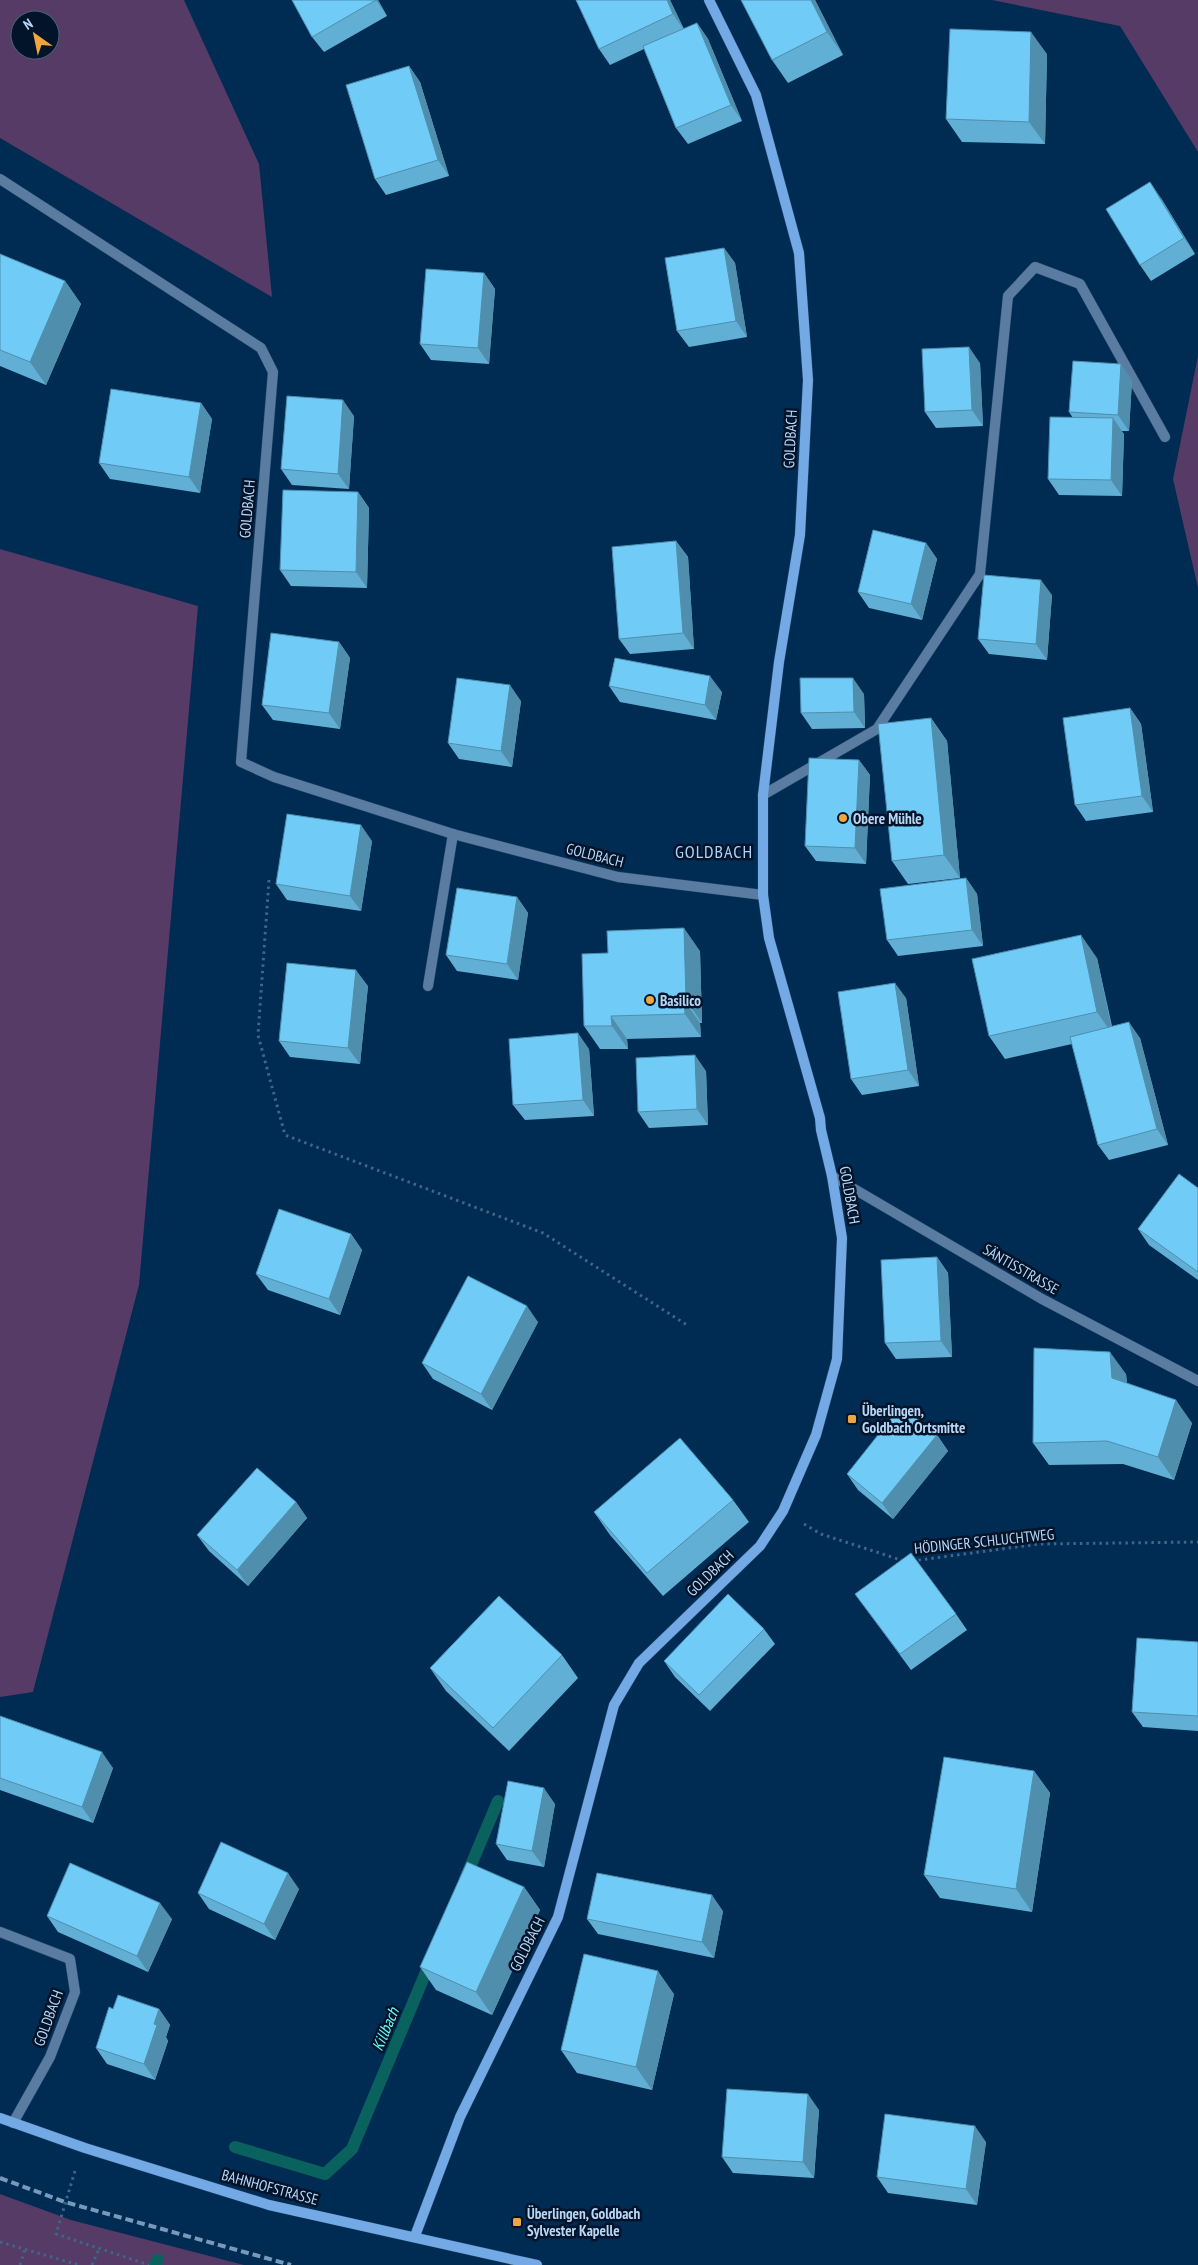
<svg xmlns="http://www.w3.org/2000/svg" width="1198" height="2265" font-family="'PT Sans Narrow',sans-serif">
	<style>
		.green { fill: #553b66; fill-rule: evenodd }
		.lines { fill: none; stroke-linecap: round; stroke-linejoin: round }
		.stream { stroke: #0a625f; stroke-width: 12 }
		.lane-casing { stroke: #1e466d; stroke-width: 11 }
		.street-casing { stroke: #1e466d; stroke-width: 11 }
		.secondary-casing { stroke: #1e466d; stroke-width: 11 }
		.path { stroke: #3f658a; stroke-width: 3; stroke-dasharray: 2.5 4; stroke-linecap: butt }
		.lane { stroke: #5a7ca1; stroke-width: 10 }
		.street { stroke: #5a7ca1; stroke-width: 10 }
		.secondary { stroke: #73aae5; stroke-width: 10 }
		.rail { stroke: #7899bc; stroke-width: 4; stroke-dasharray: 8 4; stroke-linecap: butt }
		.wall { fill: #61afd4 }
		.shaded-wall { fill: #4f8ead }
		.building { fill: #71cbf7; stroke: #4f8ead }
		.poi-dot { fill: #f0a63f; stroke: #01142a; stroke-width: 2 }
		.labels { text-anchor: middle; dominant-baseline: central; stroke-width: 5; stroke-linejoin: round; paint-order: stroke }
		.street-label { font-size: 15px; fill: #bad6f5; stroke: #01142a }
		.poi-label { font-size: 15px; font-weight: bold; fill: #bad6f5; stroke: #01142a; text-anchor: start }
		.water-label { font-size: 16px; font-style: italic; fill: #6bfaf4; stroke: #01142a }
		.quarter-label { font-size: 18px; letter-spacing: 1px; fill: #afd1f7; stroke: #01142a }
	</style>
	<rect width="100%" height="100%" fill="#002b53"/>
	<g class="green">
		<path d="M0,0H184L259,164L272,297L0,138ZM20,20H50V50H20Z"/>
		<path d="M992,0H1198V152L1120,26Z"/>
		<path d="M1198,356V588L1173,479Z"/>
		<path d="M0,549L198,606L139,1285L33,1692L0,1697Z"/>
		<path d="M0,2194L71,2220L244,2265H0Z"/>
	</g>
	<g class="lines">
		<g class="stream">
			<path d="M465,1879L498,1801"/>
			<path d="M235,2147L325,2174L352,2149L431,1960"/>
			<path d="M154,2265L158,2260"/>
		</g>
		<defs>
			<g id="lane">
				<path d="M763,795L877,729L980,574L1008,296L1035,267L1080,284L1165,437"/>
				<path d="M0,1932L70,1959L75,1992L50,2057L13,2123"/>
			</g>
			<g id="street">
				<path d="M0,179L261,348L273,372L241,762L274,777L453,834L618,877L763,895"/>
				<path d="M428,986L453,834"/>
				<path d="M832,1176L1042,1299L1198,1381"/>
			</g>
			<g id="secondary">
				<path d="M0,2118L85,2148L269,2205L537,2265"/>
				<path d="M415,2236L460,2117L558,1917L614,1705L639,1663L760,1546L783,1511L816,1435L837,1359L842,1238L832,1176L821,1130L820,1118L769,938L763,895V795L779,662L800,535L808,380L799,253L756,95L709,0"/>
			</g>
		</defs>
		<use href="#lane" class="lane-casing"/>
		<use href="#street" class="street-casing"/>
		<use href="#secondary" class="secondary-casing"/>
		<g class="path">
			<path d="M269,880L258,1035L285,1135L543,1233L687,1325"/>
			<path d="M804,1524L821,1534L904,1561"/>
			<path d="M912,1561L1039,1544L1198,1542"/>
			<path d="M75,2171L56,2234L149,2265"/>
			<path d="M0,2242L79,2265"/>
			<path d="M20,2265L25,2249"/>
			<path d="M92,2265L99,2249"/>
		</g>
		<use href="#lane" class="lane"/>
		<use href="#street" class="street"/>
		<use href="#secondary" class="secondary"/>
		<path class="rail" d="M0,2178L65,2202L291,2265"/>
	</g>
	<g class="wall">
		<path d="M292,0H378L387,16L324,52L312,37Z"/>
		<path d="M576,0H670L684,29L697,23L708,39L742,121L688,144L676,128L644,49L610,65L599,49Z"/>
		<path d="M815,0L843,55L788,83L772,60Z"/>
		<path d="M1047,54L1045,144L962,142L946,119Z"/>
		<path d="M409,66L420,82L449,176L386,195L375,179Z"/>
		<path d="M1161,198L1195,254L1151,281L1140,265Z"/>
		<path d="M724,248L735,263L747,337L689,347L677,331Z"/>
		<path d="M0,254L65,281L81,304L46,385L0,366Z"/>
		<path d="M484,273L495,289L489,364L431,360L420,344Z"/>
		<path d="M980,363L983,426L936,428L925,412Z"/>
		<path d="M1132,380L1129,431H1121L1124,434L1122,496L1059,495L1048,479L1073,418L1069,412Z"/>
		<path d="M201,403L212,419L200,493L110,479L99,463Z"/>
		<path d="M354,416L349,489L292,485L281,469Z"/>
		<path d="M358,492L369,508L367,588L291,586L280,570Z"/>
		<path d="M676,541L688,557L694,649L630,654L619,639Z"/>
		<path d="M926,543L937,559L922,620L869,608L858,592Z"/>
		<path d="M1052,595L1047,660L989,654L978,639Z"/>
		<path d="M339,642L350,658L340,729L273,720L262,705Z"/>
		<path d="M609,686L722,692L716,720L620,702Z"/>
		<path d="M864,694L865,728L812,729L801,713Z"/>
		<path d="M521,701L512,767L459,759L448,743Z"/>
		<path d="M1130,708L1141,724L1153,812L1086,821L1075,805Z"/>
		<path d="M931,718L947,741L960,878L908,884L892,861Z"/>
		<path d="M859,760L870,775L866,864L816,861L805,846Z"/>
		<path d="M372,841L361,911L287,900L276,884Z"/>
		<path d="M966,878L977,894L983,946L898,956L887,940Z"/>
		<path d="M517,897L528,913L518,980L457,971L446,955Z"/>
		<path d="M700,951L702,1023H700L701,1037L627,1039L628,1049H600L584,1026Z"/>
		<path d="M1097,958L1112,1026L1140,1038L1168,1145L1109,1160L1098,1145L1072,1044L1005,1059L989,1036Z"/>
		<path d="M368,986L360,1064L290,1057L279,1041Z"/>
		<path d="M906,998L919,1086L862,1095L851,1079Z"/>
		<path d="M589,1049L594,1116L525,1120L513,1105Z"/>
		<path d="M706,1071L708,1125L649,1128L638,1112Z"/>
		<path d="M1198,1188V1280L1149,1245L1138,1229Z"/>
		<path d="M351,1234L362,1250L340,1315L268,1290L256,1274Z"/>
		<path d="M937,1257L948,1273L952,1357L896,1359L885,1343Z"/>
		<path d="M538,1322L492,1410L433,1379L422,1363Z"/>
		<path d="M1126,1374L1127,1383L1192,1423L1174,1480L1123,1464L1049,1465L1033,1443Z"/>
		<path d="M937,1435L948,1451L893,1519L858,1490L847,1474Z"/>
		<path d="M733,1500L749,1522L663,1596L610,1535L594,1512Z"/>
		<path d="M296,1502L307,1518L248,1586L209,1551L197,1535Z"/>
		<path d="M855,1594L956,1614L967,1630L911,1670Z"/>
		<path d="M764,1629L775,1644L710,1711L675,1677L664,1661Z"/>
		<path d="M1198,1642V1731L1143,1727L1132,1712Z"/>
		<path d="M562,1655L578,1678L509,1751L446,1691L430,1668Z"/>
		<path d="M0,1716L113,1768L93,1823L0,1790Z"/>
		<path d="M1034,1771L1050,1793L1032,1912L940,1898L924,1875Z"/>
		<path d="M555,1804L544,1867L507,1860L496,1844Z"/>
		<path d="M524,1887L540,1910L492,2015L436,1990L420,1967Z"/>
		<path d="M299,1889L275,1940L209,1909L198,1893Z"/>
		<path d="M723,1911L714,1958L598,1934L587,1919Z"/>
		<path d="M47,1916L172,1919L148,1972L58,1932Z"/>
		<path d="M674,1994L652,2090L577,2073L561,2050Z"/>
		<path d="M113,2009H159L170,2025L166,2037L168,2041L155,2080L107,2064L96,2048Z"/>
		<path d="M819,2110L814,2178L733,2173L722,2157Z"/>
		<path d="M986,2142L977,2205L888,2193L877,2177Z"/>
	</g>
	<g class="shaded-wall">
		<path d="M376,0H378L387,16Z"/>
		<path d="M667,0H670L684,30L673,14Z"/>
		<path d="M811,0H815L843,55L827,32Z"/>
		<path d="M697,23L708,39L742,121L731,105Z"/>
		<path d="M1031,32L1047,54L1045,144L1029,122Z"/>
		<path d="M409,66L420,82L449,176L438,160Z"/>
		<path d="M1150,182L1161,198L1195,254L1184,238Z"/>
		<path d="M724,248L735,263L747,337L736,321Z"/>
		<path d="M484,273L495,289L489,364L478,348Z"/>
		<path d="M65,281L81,304L46,385L30,362Z"/>
		<path d="M969,347L980,363L983,426L972,410Z"/>
		<path d="M1121,364L1132,380L1129,431L1118,415Z"/>
		<path d="M343,400L354,416L349,489L338,474Z"/>
		<path d="M201,403L212,419L200,493L189,477Z"/>
		<path d="M1113,418L1124,434L1122,496L1111,480Z"/>
		<path d="M358,492L369,508L367,588L356,572Z"/>
		<path d="M676,541L688,557L694,649L683,633Z"/>
		<path d="M926,543L937,559L922,620L911,604Z"/>
		<path d="M1041,580L1052,595L1047,660L1036,644Z"/>
		<path d="M339,642L350,658L340,729L329,713Z"/>
		<path d="M710,676L722,692L716,720L705,705Z"/>
		<path d="M853,678L864,694L865,728L854,712Z"/>
		<path d="M510,685L521,701L512,767L501,751Z"/>
		<path d="M1130,708L1141,724L1153,812L1142,796Z"/>
		<path d="M931,718L947,741L960,878L944,855Z"/>
		<path d="M859,760L870,775L866,864L855,848Z"/>
		<path d="M361,825L372,841L361,911L350,896Z"/>
		<path d="M966,878L977,894L983,946L972,930Z"/>
		<path d="M517,897L528,913L518,980L507,964Z"/>
		<path d="M684,928L700,951L702,1023L686,1000Z"/>
		<path d="M1081,935L1097,958L1113,1035L1097,1012Z"/>
		<path d="M356,970L368,986L360,1064L348,1048Z"/>
		<path d="M895,983L906,998L919,1086L908,1070Z"/>
		<path d="M684,1000L700,1023L701,1037L685,1014Z"/>
		<path d="M611,1016L627,1039L628,1049L612,1026Z"/>
		<path d="M1129,1022L1140,1038L1168,1145L1157,1129Z"/>
		<path d="M578,1033L589,1049L594,1116L583,1100Z"/>
		<path d="M695,1055L706,1071L708,1125L697,1109Z"/>
		<path d="M351,1234L362,1250L340,1315L329,1299Z"/>
		<path d="M937,1257L948,1273L952,1357L941,1341Z"/>
		<path d="M527,1306L538,1322L492,1410L481,1394Z"/>
		<path d="M1110,1352L1126,1374L1128,1400L1112,1378Z"/>
		<path d="M1176,1400L1192,1423L1174,1480L1158,1457Z"/>
		<path d="M937,1435L948,1451L893,1519L882,1503Z"/>
		<path d="M296,1502L307,1518L248,1586L237,1570Z"/>
		<path d="M102,1752L113,1768L93,1823L82,1807Z"/>
		<path d="M1034,1771L1050,1793L1032,1912L1016,1889Z"/>
		<path d="M544,1788L555,1804L544,1867L532,1851Z"/>
		<path d="M288,1873L299,1889L275,1940L264,1924Z"/>
		<path d="M524,1887L540,1910L492,2015L476,1992Z"/>
		<path d="M712,1895L723,1911L714,1958L702,1942Z"/>
		<path d="M160,1903L172,1919L148,1972L137,1956Z"/>
		<path d="M658,1971L674,1994L652,2090L636,2067Z"/>
		<path d="M159,2009L170,2025L166,2037L168,2041L155,2080L144,2064L154,2024Z"/>
		<path d="M808,2094L819,2110L814,2178L803,2162Z"/>
		<path d="M975,2126L986,2142L977,2205L966,2189Z"/>
	</g>
	<g class="building">
		<path d="M292,0H376L312,37Z"/>
		<path d="M576,0H667L673,14L599,49Z"/>
		<path d="M741,0H811L827,32L772,60Z"/>
		<path d="M697,23L731,105L676,128L643,46Z"/>
		<path d="M950,29L1031,32L1029,122L946,119Z"/>
		<path d="M409,66L438,160L375,179L346,85Z"/>
		<path d="M1150,182L1184,238L1140,265L1106,209Z"/>
		<path d="M724,248L736,321L677,331L665,258Z"/>
		<path d="M0,254L65,281L30,362L0,350Z"/>
		<path d="M426,269L484,273L478,348L420,344Z"/>
		<path d="M969,347L972,410L925,412L922,349Z"/>
		<path d="M1073,361L1121,364L1118,415L1069,412Z"/>
		<path d="M111,389L201,403L189,477L99,463Z"/>
		<path d="M287,396L343,400L338,474L281,469Z"/>
		<path d="M1050,417L1113,418L1111,480L1048,479Z"/>
		<path d="M283,490L358,492L356,572L280,570Z"/>
		<path d="M873,530L926,543L911,604L858,592Z"/>
		<path d="M676,541L683,633L619,639L612,547Z"/>
		<path d="M984,575L1041,580L1036,644L978,639Z"/>
		<path d="M271,633L339,642L329,713L262,705Z"/>
		<path d="M615,658L710,676L705,705L609,686Z"/>
		<path d="M457,678L510,685L501,751L448,743Z"/>
		<path d="M800,678H853L854,712L801,713Z"/>
		<path d="M1130,708L1142,796L1075,805L1063,718Z"/>
		<path d="M931,718L944,855L892,861L878,724Z"/>
		<path d="M809,758L859,760L855,848L805,846Z"/>
		<path d="M287,814L361,825L350,896L276,884Z"/>
		<path d="M966,878L972,930L887,940L880,889Z"/>
		<path d="M457,888L517,897L507,964L446,955Z"/>
		<path d="M684,928L686,1000H684L685,1014L611,1016L612,1026H584L582,954L608,953L607,931Z"/>
		<path d="M1081,935L1097,1012L989,1036L972,959Z"/>
		<path d="M287,963L356,970L348,1048L279,1041Z"/>
		<path d="M895,983L908,1070L851,1079L838,992Z"/>
		<path d="M1129,1022L1157,1129L1098,1145L1070,1037Z"/>
		<path d="M578,1033L583,1100L513,1105L509,1039Z"/>
		<path d="M695,1055L697,1109L638,1112L636,1058Z"/>
		<path d="M1179,1174L1198,1188V1272L1138,1229Z"/>
		<path d="M279,1209L351,1234L329,1299L256,1274Z"/>
		<path d="M937,1257L941,1341L885,1343L881,1260Z"/>
		<path d="M468,1276L527,1306L481,1394L422,1363Z"/>
		<path d="M1034,1348L1110,1352L1112,1378L1176,1400L1158,1457L1107,1441L1033,1443Z"/>
		<path d="M901,1406L937,1435L882,1503L847,1474Z"/>
		<path d="M680,1438L733,1500L647,1573L594,1512Z"/>
		<path d="M257,1468L296,1502L237,1570L197,1535Z"/>
		<path d="M911,1553L956,1614L900,1654L855,1594Z"/>
		<path d="M728,1594L764,1629L699,1695L664,1661Z"/>
		<path d="M499,1596L562,1655L493,1728L430,1668Z"/>
		<path d="M1137,1638L1198,1642V1716L1132,1712Z"/>
		<path d="M0,1716L102,1752L82,1807L0,1778Z"/>
		<path d="M944,1757L1034,1771L1016,1889L924,1875Z"/>
		<path d="M508,1781L544,1788L532,1851L496,1844Z"/>
		<path d="M221,1842L288,1873L264,1924L198,1893Z"/>
		<path d="M467,1862L524,1887L476,1992L420,1967Z"/>
		<path d="M70,1863L160,1903L137,1956L47,1916Z"/>
		<path d="M597,1873L712,1895L702,1942L587,1919Z"/>
		<path d="M584,1954L658,1971L636,2067L561,2050Z"/>
		<path d="M118,1995L159,2009L154,2024L157,2025L144,2064L96,2048L109,2007L113,2009Z"/>
		<path d="M727,2089L808,2094L803,2162L722,2157Z"/>
		<path d="M885,2114L975,2126L966,2189L877,2177Z"/>
	</g>
	<g class="poi-dot">
		<circle cx="843" cy="818" r="5"/>
		<circle cx="650" cy="1000" r="5"/>
		<rect x="847" y="1414" width="10" height="10" rx="2.5"/>
		<rect x="512" y="2217" width="10" height="10" rx="2.5"/>
	</g>
	<g class="labels">
		<g class="street-label">
			<text transform="translate(790 439) rotate(-87)">GOLDBACH</text>
			<text transform="translate(247 509) rotate(-85)">GOLDBACH</text>
			<text transform="translate(595 855) rotate(14)">GOLDBACH</text>
			<text transform="translate(850 1195) rotate(80)">GOLDBACH</text>
			<text transform="translate(1021 1269) rotate(30)">SÄNTISSTRASSE</text>
			<text transform="translate(984 1541) rotate(-6)">HÖDINGER SCHLUCHTWEG</text>
			<text transform="translate(710 1573) rotate(-44)">GOLDBACH</text>
			<text transform="translate(527 1944) rotate(-63)">GOLDBACH</text>
			<text transform="translate(48 2018) rotate(-70)">GOLDBACH</text>
			<text transform="translate(270 2187) rotate(15)">BAHNHOFSTRASSE</text>
		</g>
		<g class="poi-label">
			<text x="853" y="818">Obere Mühle</text>
			<text x="660" y="1000">Basilico</text>
			<text x="862" y="1410">Überlingen,<tspan x="862" dy="17">Goldbach Ortsmitte</tspan></text>
			<text x="527" y="2213">Überlingen, Goldbach<tspan x="527" dy="17">Sylvester Kapelle</tspan></text>
		</g>
		<g class="water-label">
			<text transform="translate(385 2029) rotate(-67)">Killbach</text>
		</g>
		<g class="quarter-label">
			<text x="714" y="851">GOLDBACH</text>
		</g>
	</g>
	<g transform="translate(35 35) rotate(327)"><circle r="24" fill="#01142a" stroke="#4b627b"/>
	<path d="M0-4L9 19L0 12L-9 19Z" fill="#f0a63f"/>
	<text y="-8" font-size="14" font-weight="bold" text-anchor="middle" fill="#bad6f5">N</text>
	</g>
</svg>
